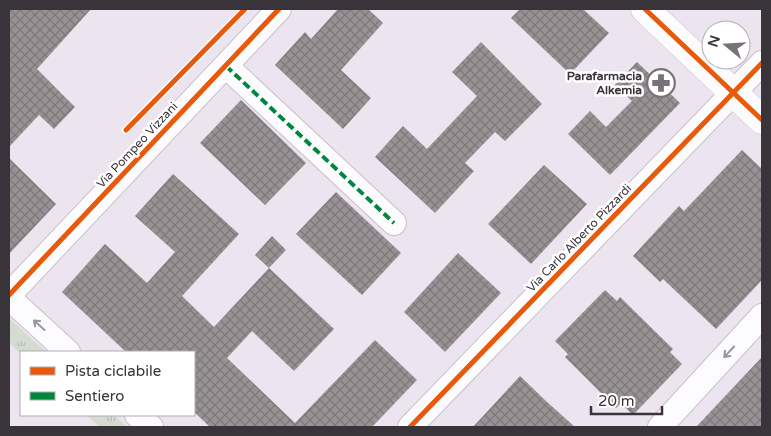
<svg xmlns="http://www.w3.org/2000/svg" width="771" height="436" font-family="'Varela Round',sans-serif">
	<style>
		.grass { fill: url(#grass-tufts) }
		.building { fill: url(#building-cross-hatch) }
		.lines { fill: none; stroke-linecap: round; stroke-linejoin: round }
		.minor-casing { stroke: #c8c2ca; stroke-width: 26 }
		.major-casing { stroke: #c8c2ca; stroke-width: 29 }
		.minor { stroke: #fcfbfd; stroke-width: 24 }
		.major { stroke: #fcfbfd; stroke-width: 28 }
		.quiet { stroke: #00873e; stroke-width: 4; stroke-dasharray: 8 4; stroke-linecap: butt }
		.cycleway-casing { stroke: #fff; stroke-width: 8 }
		.cycleway { stroke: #e8590c; stroke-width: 5 }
		.oneway { stroke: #9a979c }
		.labels { text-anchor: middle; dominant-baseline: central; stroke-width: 5; stroke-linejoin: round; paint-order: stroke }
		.poi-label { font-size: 12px; font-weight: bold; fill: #39333a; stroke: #fff; text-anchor: end }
		.street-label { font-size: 12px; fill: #39333a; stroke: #fff }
	</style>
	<defs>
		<pattern id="grass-tufts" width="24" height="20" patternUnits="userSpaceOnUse" patternTransform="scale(1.25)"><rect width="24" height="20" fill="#d4dbd1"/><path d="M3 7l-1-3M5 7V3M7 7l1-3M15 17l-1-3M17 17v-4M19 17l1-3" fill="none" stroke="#b7bcb4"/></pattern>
		<pattern id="building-cross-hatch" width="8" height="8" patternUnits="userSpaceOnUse" patternTransform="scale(1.25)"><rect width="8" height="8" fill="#989294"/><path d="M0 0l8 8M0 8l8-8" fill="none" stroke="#7d787a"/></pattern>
	</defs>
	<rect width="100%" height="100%" fill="#ece4ef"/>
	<g class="grass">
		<path d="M9,318L46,352H21V354L9,343Z"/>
		<path d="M86,415H114L127,427H100Z"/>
	</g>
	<g class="building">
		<path d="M9,9H91L37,69L75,107L54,129L39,115L9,147Z"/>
		<path d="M338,9H368L383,23L341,70L371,98L343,129L275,65L305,32L311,39Z"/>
		<path d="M520,9H583L609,33L570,74L511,18Z"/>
		<path d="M481,42L542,104L505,141L495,132L465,163L474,171L435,213L375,157L403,126L427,149L477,96L452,72Z"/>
		<path d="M637,62L680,103L610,175L568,134L590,111L606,127L632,101L615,85Z"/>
		<path d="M241,100L306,163L265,205L200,143Z"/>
		<path d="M742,150L762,169V280L716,329L663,279L660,282L633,256L679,206L684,211Z"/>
		<path d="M9,158L56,204L9,254Z"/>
		<path d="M544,165L587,204L531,264L488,224Z"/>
		<path d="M173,174L239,234L182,296L214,327L269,268L334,329L294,371L252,331L227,358L295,423L375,340L417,380L372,427H210L194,412V352H126L62,292L105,244L147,283L175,252L135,216Z"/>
		<path d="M336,192L401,253L362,295L296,234Z"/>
		<path d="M272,236L286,250L269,268L255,255Z"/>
		<path d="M458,253L501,293L445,352L404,312Z"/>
		<path d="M605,290L617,301L620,297L673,349L670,352L682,364L633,415L621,403L616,408L565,357L568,354L555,341Z"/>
		<path d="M762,357V427H696Z"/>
		<path d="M520,376L547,402L575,427H473Z"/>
	</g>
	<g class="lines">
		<defs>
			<g id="minor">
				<path d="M226,66L394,223"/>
				<path d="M9,295L279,9"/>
				<path d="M9,298L68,352"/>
				<path d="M137,415L151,427"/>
				<path d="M410,427L762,63"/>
				<path d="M660,427L762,316"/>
			</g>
			<path id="major" d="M645,9L762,120"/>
		</defs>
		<use href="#minor" class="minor-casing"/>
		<use href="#major" class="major-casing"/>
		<use href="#minor" class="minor"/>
		<use href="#major" class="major"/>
		<path class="quiet" d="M226,66L394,223"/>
		<defs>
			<g id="cycleway">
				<path d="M645,9L762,120"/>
				<path d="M126,130L245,9"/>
				<path d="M9,295L279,9"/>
				<path d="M410,427L762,63"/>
			</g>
		</defs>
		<use href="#cycleway" class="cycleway-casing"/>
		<use href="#cycleway" class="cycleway"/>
	</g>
	<defs><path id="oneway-shaft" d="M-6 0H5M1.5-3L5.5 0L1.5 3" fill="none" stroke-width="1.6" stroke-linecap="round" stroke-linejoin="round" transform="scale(1.25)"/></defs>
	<g class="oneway">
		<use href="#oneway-shaft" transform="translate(39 325) rotate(-138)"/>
		<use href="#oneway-shaft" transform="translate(729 352) rotate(133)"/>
	</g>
	<defs>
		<symbol id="pharmacy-ring" viewBox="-11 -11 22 22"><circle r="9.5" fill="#fff" stroke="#787179" stroke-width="1.5"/><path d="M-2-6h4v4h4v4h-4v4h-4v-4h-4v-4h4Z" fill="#787179"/></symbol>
	</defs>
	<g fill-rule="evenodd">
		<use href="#pharmacy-ring" x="645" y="67" width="32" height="32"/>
	</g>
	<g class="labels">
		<g class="poi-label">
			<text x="642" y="76">Parafarmacia<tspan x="642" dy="14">Alkemia</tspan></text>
		</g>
		<g class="street-label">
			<text transform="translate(137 145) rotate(-47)">Via Pompeo Vizzani</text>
			<text transform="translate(579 238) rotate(-46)">Via Carlo Alberto Pizzardi</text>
		</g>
	</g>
	<rect width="771" height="436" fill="none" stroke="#39333a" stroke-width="20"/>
	<rect x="20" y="351" width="175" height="65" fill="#ffffff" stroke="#b0adb0"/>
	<rect x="30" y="367" width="25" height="8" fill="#e8590c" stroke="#b0adb0"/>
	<text x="65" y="376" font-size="15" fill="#39333a">Pista ciclabile</text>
	<rect x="30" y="392" width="25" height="8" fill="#00873e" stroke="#b0adb0"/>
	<text x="65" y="401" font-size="15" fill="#39333a">Sentiero</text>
	<g transform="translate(726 45) rotate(288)"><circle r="24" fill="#ffffff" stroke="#b0adb0"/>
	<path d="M0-4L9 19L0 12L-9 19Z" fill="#787179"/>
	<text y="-8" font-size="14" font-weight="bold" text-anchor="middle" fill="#39333a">N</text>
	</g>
	<path d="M591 406v8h71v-8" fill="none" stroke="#39333a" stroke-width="2.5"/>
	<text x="598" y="406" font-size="15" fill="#39333a" stroke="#ffffff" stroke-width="4" paint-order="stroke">20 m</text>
</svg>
